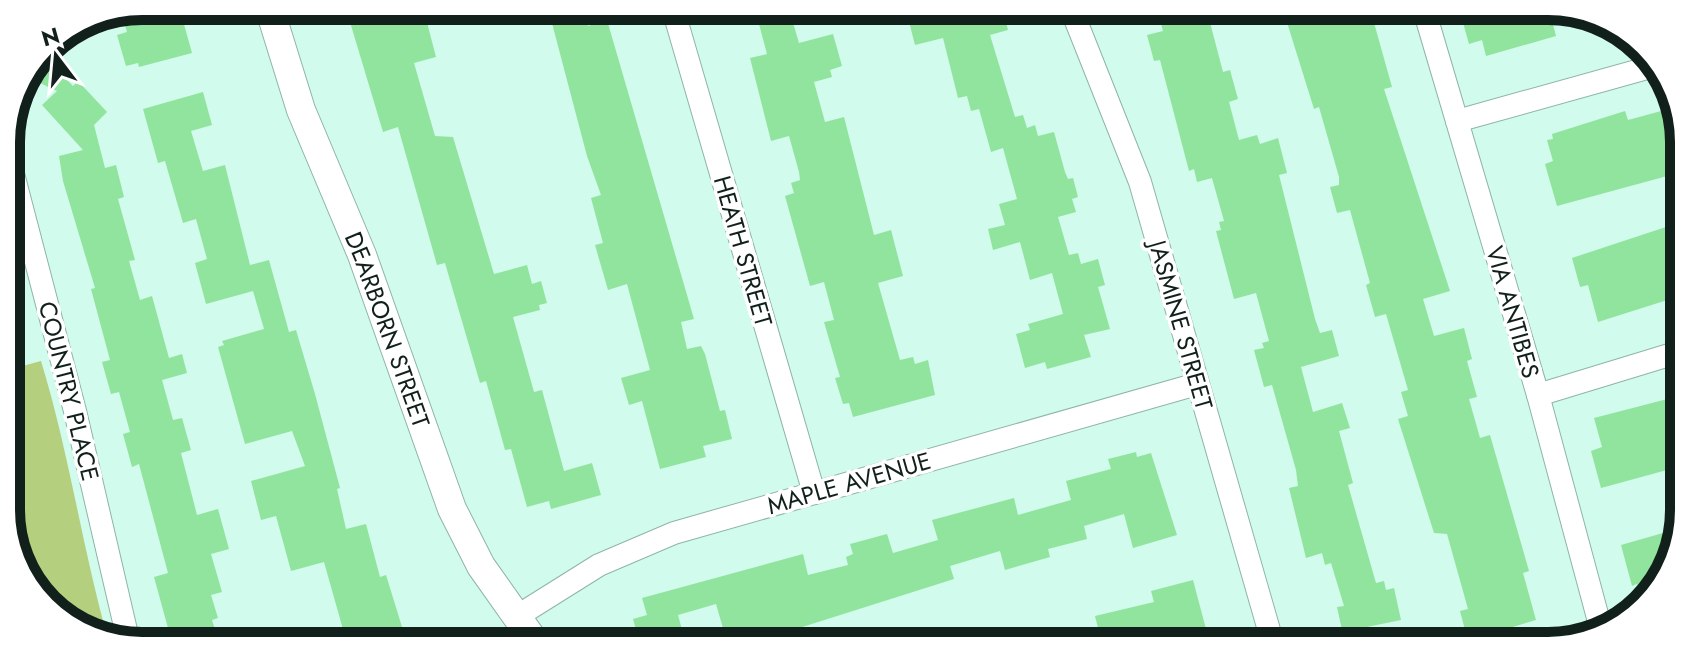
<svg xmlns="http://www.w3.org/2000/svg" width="1690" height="652" font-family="Jost,sans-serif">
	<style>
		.green { fill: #b4cf7d }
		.building { fill: #91e49d }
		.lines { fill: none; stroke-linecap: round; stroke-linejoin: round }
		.minor-casing { stroke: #8eb5a7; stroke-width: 24 }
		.tertiary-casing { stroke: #8eb5a7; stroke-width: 30 }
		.minor { stroke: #fff; stroke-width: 22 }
		.tertiary { stroke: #fff; stroke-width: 28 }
		.labels { text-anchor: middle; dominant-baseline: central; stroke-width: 7; stroke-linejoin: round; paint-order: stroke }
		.street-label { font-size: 24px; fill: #11201b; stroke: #fff }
		.rim { fill: none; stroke: #11201b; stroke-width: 10 }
	</style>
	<rect width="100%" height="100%" fill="#d1fbec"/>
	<path class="green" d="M41,361C69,452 82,547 108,639H98L40,599L9,536L8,370Z"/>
	<g class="building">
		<path d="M365,7H423L436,57L414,63L435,136L453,137L494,274L527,265L532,284L541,281L547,303L539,305L540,310L513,317L534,392L542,390L564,471L592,463L601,495L551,509L549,501L527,507L511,449L505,450L486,381L480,383L445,263L437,265L398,127L383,132L350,22L367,18Z"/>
		<path d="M548,8H584L588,26L607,20L694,319L681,322L687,349L701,346L705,354L720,411L725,410L732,439L703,446L706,457L660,469L642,401L629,405L621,378L650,370L627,284L608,290L595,245L603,243L591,198L601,195L587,156Z"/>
		<path d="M755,9H789L799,43L833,34L842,66L830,70L832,77L814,82L825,122L844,117L874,235L891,230L903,276L878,283L900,360L913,357L915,364L928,360L935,395L853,417L849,403L843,404L835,378L840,377L824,322L834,320L824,282L810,286L785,196L794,193L791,183L800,180L799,172L789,136L771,141L750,58L767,54Z"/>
		<path d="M180,10L192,53L139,67L138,63L126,66L117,35L127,32L125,25Z"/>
		<path d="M906,10H1003L1008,30L990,35L1015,117L1023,115L1027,128L1035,125L1038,136L1054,132L1065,172L1068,179L1073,178L1078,197L1072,199L1076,212L1058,217L1069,255L1078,253L1081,264L1098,259L1105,285L1098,287L1110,329L1084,335L1091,357L1047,369L1045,362L1025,368L1016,334L1030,330L1028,324L1063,314L1052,273L1030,280L1020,242L993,250L988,229L1005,225L999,204L1017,199L1003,148L991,152L979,109L971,111L967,96L958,98L943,38L915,45Z"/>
		<path d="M1163,11H1207L1223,72L1230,70L1238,99L1229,102L1239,140L1257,135L1260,144L1278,138L1287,173L1279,175L1315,319L1320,333L1332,330L1339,356L1301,367L1313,412L1342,403L1350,428L1339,431L1353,483L1348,485L1376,583L1384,581L1386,590L1394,588L1401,620L1367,627L1370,639L1345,644L1337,607L1344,606L1331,563L1325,565L1322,553L1306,558L1289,488L1298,486L1296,470L1272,385L1264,387L1254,350L1264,348L1262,343L1269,341L1256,293L1234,299L1216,231L1221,230L1219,222L1224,221L1212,178L1197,182L1194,169L1189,171L1160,60L1154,61L1147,35L1163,31L1160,20L1165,19Z"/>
		<path d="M1299,12H1371L1392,87L1384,89L1450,291L1423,299L1434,336L1464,328L1472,359L1467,361L1477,397L1469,399L1480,438L1490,435L1529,571L1523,573L1536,620L1506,629L1509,639L1469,645L1460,611L1468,609L1447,534L1434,533L1398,419L1408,416L1401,392L1408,390L1386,314L1375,317L1366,285L1370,283L1350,210L1337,213L1330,187L1339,185V177L1319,107L1314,109L1285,16Z"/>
		<path d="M1484,13H1550L1556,36L1486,56L1482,40L1469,44L1462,19Z"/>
		<path d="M42,54L73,86L78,81L107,112L94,125L105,168L116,165L124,197L118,199L135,260L129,261L140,300L152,296L169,358L182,354L187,373L162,380L173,420L182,418L191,450L181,453L197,515L218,509L229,549L211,554L222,592L211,595L218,618L212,620L218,639H171L154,577L168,573L139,464L132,467L123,434L130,432L119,392L111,394L102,362L110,360L91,289L95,288L63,181L59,156L83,150L42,105L57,91L25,76Z"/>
		<path d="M203,92L212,125L191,131L203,171L225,165L250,265L269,260L289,332L296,330L315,394L340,488L337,489L346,529L366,524L380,577L386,575L406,640H346L324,562L291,571L276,516L261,520L251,481L305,466L292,431L245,444L218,347L224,345L222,341L264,329L253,291L206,304L195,263L207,259L196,219L183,223L165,161L158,163L143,109Z"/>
		<path d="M1676,107L1683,124L1682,172L1557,206L1545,164L1553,161L1547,140L1553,139L1552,134L1625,111L1628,120Z"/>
		<path d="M1681,222L1680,296L1598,322L1588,285L1580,287L1572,258Z"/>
		<path d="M1679,396L1678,467L1601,488L1591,451L1602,447L1594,418Z"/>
		<path d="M1136,452L1137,457L1151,453L1177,535L1133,548L1124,514L1084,526L1087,539L1048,549L1050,557L1005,570L1000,551L950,566L954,579L755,642H727L716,604L678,615L685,641H639L633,619L647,615L642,598L803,554L808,575L848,565L846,557L853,554L850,544L887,534L893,553L938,540L932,520L1014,498L1018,515L1071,500L1066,481L1111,469L1108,459Z"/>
		<path d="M1677,529V554L1642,601L1637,584L1632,586L1621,545Z"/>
		<path d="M1193,580L1206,629L1200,631L1203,644H1102L1095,616L1154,602L1151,591Z"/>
	</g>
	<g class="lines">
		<defs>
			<g id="minor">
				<path d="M673,9L814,493"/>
				<path d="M1072,11L1140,182L1273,644"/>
				<path d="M1425,13L1538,395L1601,629"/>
				<path d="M1457,121L1658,65"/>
				<path d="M6,147L75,411L128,639"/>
				<path d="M1538,395L1679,352"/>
				<path d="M516,617L599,565L674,533L1197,384"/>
			</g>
			<g id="tertiary">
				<path id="s1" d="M269,7L301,110L362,255L452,509L481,566L534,641"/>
			</g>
		</defs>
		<use href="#minor" class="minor-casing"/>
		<use href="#tertiary" class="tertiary-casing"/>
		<use href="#minor" class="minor"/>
		<use href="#tertiary" class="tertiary"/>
	</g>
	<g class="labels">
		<g class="street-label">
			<text transform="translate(743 251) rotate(74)">HEATH STREET</text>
			<text transform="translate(1513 312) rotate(74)">VIA ANTIBES</text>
			<text transform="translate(1181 325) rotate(74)">JASMINE STREET</text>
			<text stroke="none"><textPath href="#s1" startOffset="344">DEARBORN STREET</textPath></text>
			<text transform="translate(69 391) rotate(76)">COUNTRY PLACE</text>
			<text transform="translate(849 483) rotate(-16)">MAPLE AVENUE</text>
		</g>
	</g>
	<path d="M0 0H1690V652H0ZM142 20H1548A122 122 0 0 1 1670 142V510A122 122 0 0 1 1548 632H142A122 122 0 0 1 20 510V142A122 122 0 0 1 142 20Z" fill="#fff" fill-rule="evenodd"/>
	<path class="rim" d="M142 20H1548A122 122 0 0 1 1670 142V510A122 122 0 0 1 1548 632H142A122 122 0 0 1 20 510V142A122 122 0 0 1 142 20Z"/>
	<g transform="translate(56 56) rotate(344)" stroke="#ffffff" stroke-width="6" paint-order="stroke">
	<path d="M0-6L14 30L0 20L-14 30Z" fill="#11201b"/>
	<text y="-12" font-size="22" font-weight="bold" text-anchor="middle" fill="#11201b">N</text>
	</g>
</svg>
